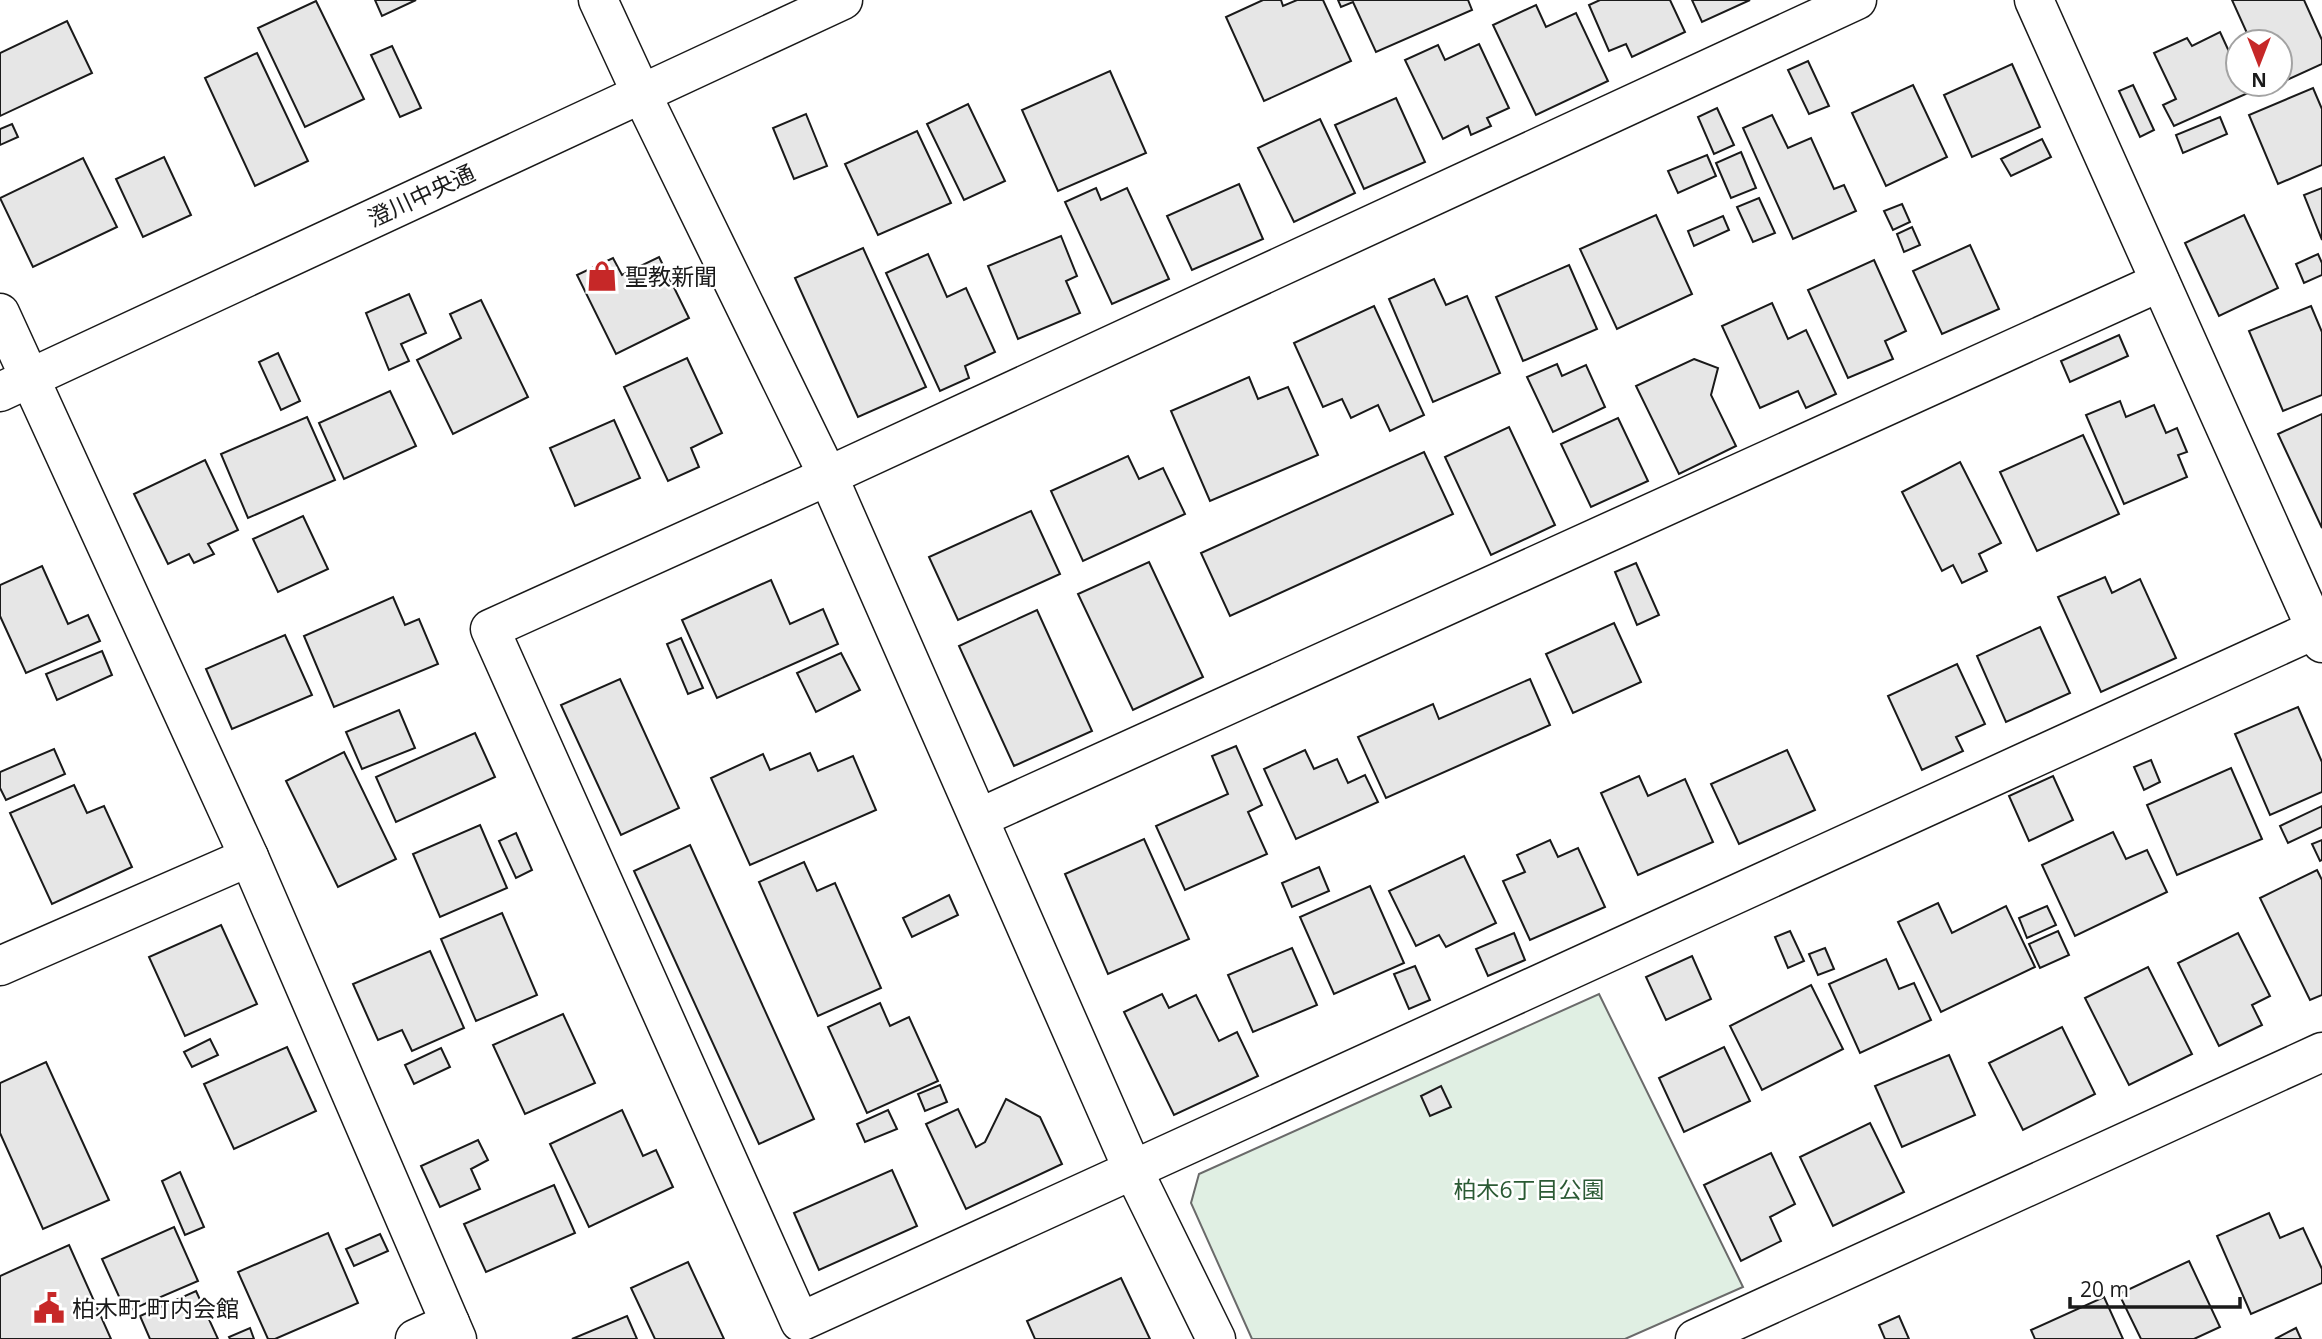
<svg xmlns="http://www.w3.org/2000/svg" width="2322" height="1339" font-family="'Open Sans','Noto Sans JP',sans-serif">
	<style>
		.green { fill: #e0efe3; stroke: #6a6a6a; stroke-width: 2 }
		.building { fill: #e6e6e6; stroke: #1a1a1a; stroke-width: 2 }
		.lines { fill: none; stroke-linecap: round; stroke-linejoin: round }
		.minor-casing { stroke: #1a1a1a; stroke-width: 41 }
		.tertiary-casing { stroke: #1a1a1a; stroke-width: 41 }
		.minor { stroke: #fff; stroke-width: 38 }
		.tertiary { stroke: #fff; stroke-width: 38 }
		.labels { text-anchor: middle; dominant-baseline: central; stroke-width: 5; stroke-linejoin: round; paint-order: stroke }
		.street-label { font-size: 23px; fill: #1a1a1a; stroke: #fff }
		.poi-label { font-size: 23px; fill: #1a1a1a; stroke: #fff; text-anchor: start }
		.park-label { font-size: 23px; fill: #2b5a34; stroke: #fff }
	</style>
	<rect width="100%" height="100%" fill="#fff"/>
	<path class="green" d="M1599,994L1743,1287L1625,1339H1252L1191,1203L1199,1174Z"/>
	<g class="building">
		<path d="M375,0H416L382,16Z"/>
		<path d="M1263,0H1281L1283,6L1297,0H1323L1351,61L1264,101L1226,17Z"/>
		<path d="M1338,0H1468L1472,10L1376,52L1353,2L1341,7Z"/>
		<path d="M1600,0H1670L1685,32L1632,57L1626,44L1609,51L1589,5Z"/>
		<path d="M1692,0H1750L1702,22Z"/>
		<path d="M2232,0H2304L2322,40V64L2280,83V42H2251Z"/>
		<path d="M316,1L364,99L305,127L258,28Z"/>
		<path d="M1536,5L1546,27L1576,13L1608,81L1536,115L1493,25Z"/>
		<path d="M67,21L92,73L0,116V53Z"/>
		<path d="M2220,32L2238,71V84H2244L2248,93L2174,126L2163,105L2176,99L2154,53L2187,38L2192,46Z"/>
		<path d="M1479,44L1509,108L1487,118L1491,126L1471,135L1468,126L1443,139L1405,60L1438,45L1445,60Z"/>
		<path d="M392,46L421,108L400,117L371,55Z"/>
		<path d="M257,53L308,161L255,186L205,78Z"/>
		<path d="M1808,61L1829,106L1809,114L1788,70Z"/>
		<path d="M2012,64L2040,127L1972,157L1944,95Z"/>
		<path d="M1110,71L1146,153L1058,191L1022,110Z"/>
		<path d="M1913,85L1947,157L1886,186L1852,113Z"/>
		<path d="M2133,85L2154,130L2140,137L2119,91Z"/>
		<path d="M2313,88L2322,109V165L2278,184L2249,115Z"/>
		<path d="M1396,98L1425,162L1364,189L1335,125Z"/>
		<path d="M968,104L1005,181L964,200L927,124Z"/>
		<path d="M1717,108L1734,145L1714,154L1698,117Z"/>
		<path d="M806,114L827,166L794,179L773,128Z"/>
		<path d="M1772,115L1788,148L1811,138L1834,189L1844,185L1856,211L1793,239L1743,128Z"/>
		<path d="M2220,117L2227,134L2183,153L2176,135Z"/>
		<path d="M1320,119L1355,193L1294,222L1258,148Z"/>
		<path d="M12,124L18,137L0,145V129Z"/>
		<path d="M917,131L951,203L878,235L845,164Z"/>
		<path d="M2042,139L2051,157L2011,176L2001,159Z"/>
		<path d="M1741,152L1756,188L1731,198L1716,163Z"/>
		<path d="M1707,155L1716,176L1678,193L1668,171Z"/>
		<path d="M164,157L191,215L143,237L116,179Z"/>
		<path d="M83,158L117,227L33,267L0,198Z"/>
		<path d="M1239,184L1263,239L1192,270L1167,216Z"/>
		<path d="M1096,188L1101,200L1127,188L1169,279L1112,304L1065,202Z"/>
		<path d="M2322,188V240L2304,195Z"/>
		<path d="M1759,198L1775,233L1753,242L1737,207Z"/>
		<path d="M1902,204L1910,222L1893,230L1884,211Z"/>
		<path d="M1656,215L1692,294L1617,329L1580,249Z"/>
		<path d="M2244,215L2278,288L2219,316L2185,243Z"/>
		<path d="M1723,216L1729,230L1694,246L1688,231Z"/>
		<path d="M1912,227L1920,245L1904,252L1897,234Z"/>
		<path d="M1061,236L1077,276L1066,281L1080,313L1018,339L988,266Z"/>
		<path d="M1970,245L1999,309L1942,334L1913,271Z"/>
		<path d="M863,248L926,387L858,417L795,278Z"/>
		<path d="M928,254L947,297L966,288L995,352L965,366L969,378L940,391L886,273Z"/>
		<path d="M2318,254L2322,263V275L2304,283L2296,264Z"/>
		<path d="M659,257L689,318L616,354L577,275L613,258L622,275Z"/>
		<path d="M1874,260L1906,331L1885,341L1893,359L1848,378L1808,290Z"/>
		<path d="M1569,265L1597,329L1523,361L1496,297Z"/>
		<path d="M1434,279L1446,305L1467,296L1500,373L1433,402L1389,299Z"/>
		<path d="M409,294L426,333L401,344L409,361L389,370L366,313Z"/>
		<path d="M481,300L528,397L453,434L417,360L461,338L450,314Z"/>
		<path d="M1772,303L1788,339L1806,330L1836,394L1806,408L1798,391L1760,408L1722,326Z"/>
		<path d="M1374,306L1424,415L1390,431L1378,405L1351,418L1342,399L1323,407L1294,343Z"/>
		<path d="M2311,306L2322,332V395L2283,411L2249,331Z"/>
		<path d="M2119,335L2128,356L2070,382L2061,361Z"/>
		<path d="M278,353L300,401L281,410L259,362Z"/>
		<path d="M687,358L722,433L691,448L699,467L668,481L624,387Z"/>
		<path d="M1694,359L1718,368L1711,395L1736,446L1679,474L1636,386Z"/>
		<path d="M1557,364L1562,376L1586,365L1605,407L1553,432L1527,377Z"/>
		<path d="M1249,377L1258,399L1288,387L1318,455L1210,501L1171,411Z"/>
		<path d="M390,391L416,446L344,479L319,423Z"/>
		<path d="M2120,401L2126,417L2154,405L2166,433L2177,428L2187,452L2178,455L2187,477L2124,504L2086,415Z"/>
		<path d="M2322,414V528L2278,434Z"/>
		<path d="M307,417L335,480L248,518L221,454Z"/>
		<path d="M1618,418L1648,481L1591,507L1561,444Z"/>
		<path d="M614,420L640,478L575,506L550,448Z"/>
		<path d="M1509,427L1555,525L1491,555L1445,457Z"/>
		<path d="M2083,435L2119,514L2037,551L2000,472Z"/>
		<path d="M1424,452L1453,514L1230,616L1201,553Z"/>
		<path d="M1128,456L1139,479L1163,468L1185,514L1083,561L1051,491Z"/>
		<path d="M205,460L238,530L208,544L214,554L194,563L189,554L168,564L134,494Z"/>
		<path d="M1960,462L2001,543L1979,554L1987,571L1962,583L1953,565L1942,571L1902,492Z"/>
		<path d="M1031,511L1060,574L958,620L929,557Z"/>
		<path d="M303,516L328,569L278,592L253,539Z"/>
		<path d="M1149,562L1203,677L1133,710L1078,594Z"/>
		<path d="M1636,563L1659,615L1637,625L1615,572Z"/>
		<path d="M42,566L68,624L88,615L100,641L26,673L0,616V585Z"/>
		<path d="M2105,577L2112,593L2140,579L2176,658L2101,692L2058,597Z"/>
		<path d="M771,580L790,624L823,609L838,644L717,698L682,620Z"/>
		<path d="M393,597L405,625L419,619L438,664L334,707L304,636Z"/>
		<path d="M1037,610L1092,731L1014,766L959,646Z"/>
		<path d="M1614,623L1641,682L1573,713L1546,654Z"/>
		<path d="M2040,627L2070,693L2006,722L1977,656Z"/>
		<path d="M285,635L312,695L232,729L206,669Z"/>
		<path d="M681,638L703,688L688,694L667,644Z"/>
		<path d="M102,651L112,675L57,700L46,674Z"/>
		<path d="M841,653L860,690L816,712L797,673Z"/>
		<path d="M1957,664L1985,724L1956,737L1963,751L1922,770L1888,696Z"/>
		<path d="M620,679L679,808L621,835L561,705Z"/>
		<path d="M1530,679L1550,725L1386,798L1358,737L1433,704L1439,719Z"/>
		<path d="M2298,707L2322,762V792L2270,815L2235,734Z"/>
		<path d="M399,710L415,748L362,769L346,732Z"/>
		<path d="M475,733L495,777L396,822L376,777Z"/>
		<path d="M1236,746L1262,805L1248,812L1267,854L1185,890L1156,826L1228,794L1212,756Z"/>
		<path d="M54,749L65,774L6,800L0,788V772Z"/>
		<path d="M1305,750L1314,769L1337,759L1348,783L1365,775L1378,802L1296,839L1264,769Z"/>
		<path d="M1787,750L1815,810L1739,844L1711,784Z"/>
		<path d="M344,752L396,859L338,887L286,781Z"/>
		<path d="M810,753L818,771L853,756L876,810L750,865L711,778L763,754L770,770Z"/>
		<path d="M2151,760L2160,782L2144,790L2134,767Z"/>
		<path d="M2231,768L2262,839L2177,875L2147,805Z"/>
		<path d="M1639,776L1648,796L1685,779L1713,842L1638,875L1601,793Z"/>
		<path d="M2053,776L2073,820L2029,841L2009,796Z"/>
		<path d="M74,785L87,813L104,806L132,867L52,904L10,813Z"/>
		<path d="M2322,806V827L2288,843L2280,826Z"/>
		<path d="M480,825L507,888L440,917L413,854Z"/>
		<path d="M2113,832L2126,859L2147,850L2167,892L2075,936L2042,865Z"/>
		<path d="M516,833L532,870L516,878L499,841Z"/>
		<path d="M1144,839L1189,939L1108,974L1065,874Z"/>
		<path d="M1550,840L1558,857L1578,848L1605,907L1530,940L1503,881L1525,872L1517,855Z"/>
		<path d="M2322,840V860L2320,861L2312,844Z"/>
		<path d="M690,845L814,1119L759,1144L634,871Z"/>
		<path d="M1464,856L1496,923L1446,947L1439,935L1416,946L1389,891Z"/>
		<path d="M804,862L817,891L835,883L881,988L818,1016L759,882Z"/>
		<path d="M1319,867L1329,891L1292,907L1282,883Z"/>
		<path d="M2317,870L2322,880V995L2310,1000L2260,898Z"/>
		<path d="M1370,886L1404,963L1334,994L1300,917Z"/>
		<path d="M949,895L958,915L912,937L903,918Z"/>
		<path d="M1938,903L1952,933L2006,906L2035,967L1941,1012L1898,922Z"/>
		<path d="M2047,906L2056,925L2027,938L2019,918Z"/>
		<path d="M502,913L537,995L476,1021L441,939Z"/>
		<path d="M221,925L257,1004L185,1036L149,957Z"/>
		<path d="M1790,931L1804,961L1788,968L1775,937Z"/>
		<path d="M2058,931L2069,955L2040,968L2029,944Z"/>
		<path d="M1514,933L1525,960L1488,976L1476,949Z"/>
		<path d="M2238,933L2270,996L2252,1005L2262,1025L2219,1046L2178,963Z"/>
		<path d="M1292,948L1317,1005L1253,1032L1228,975Z"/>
		<path d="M1825,948L1834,969L1818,975L1809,954Z"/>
		<path d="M430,951L464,1028L412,1051L402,1030L378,1040L353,984Z"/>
		<path d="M1692,956L1711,999L1666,1020L1646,977Z"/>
		<path d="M1886,959L1899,989L1914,983L1931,1020L1860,1053L1829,984Z"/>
		<path d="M1415,966L1430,1000L1409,1009L1394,974Z"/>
		<path d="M2148,967L2192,1054L2129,1085L2085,998Z"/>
		<path d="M1811,985L1843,1049L1762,1090L1730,1026Z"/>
		<path d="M1162,994L1169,1008L1196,995L1219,1041L1237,1032L1258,1076L1174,1115L1124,1012Z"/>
		<path d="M880,1003L890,1026L909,1017L938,1081L867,1113L828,1027Z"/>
		<path d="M563,1014L595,1083L525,1114L493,1045Z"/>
		<path d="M2062,1027L2095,1094L2023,1130L1989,1063Z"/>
		<path d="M210,1039L218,1055L192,1067L184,1052Z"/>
		<path d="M287,1047L316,1111L234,1149L204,1084Z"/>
		<path d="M1724,1047L1750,1101L1684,1132L1659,1078Z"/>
		<path d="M441,1048L450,1067L414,1084L405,1065Z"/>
		<path d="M1949,1055L1975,1115L1902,1147L1875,1086Z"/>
		<path d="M46,1062L109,1200L43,1229L0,1133V1083Z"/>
		<path d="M940,1085L947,1102L925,1111L918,1094Z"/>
		<path d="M1441,1086L1451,1107L1430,1116L1421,1096Z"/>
		<path d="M1006,1099L1040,1117L1062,1164L966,1209L926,1124L958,1109L976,1147L985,1142Z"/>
		<path d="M622,1110L643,1156L656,1150L673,1187L589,1227L550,1144Z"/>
		<path d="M888,1110L897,1129L865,1142L857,1124Z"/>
		<path d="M1870,1123L1904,1192L1833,1226L1800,1157Z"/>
		<path d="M478,1140L488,1160L471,1169L480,1189L440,1207L421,1166Z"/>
		<path d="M1771,1153L1795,1204L1770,1217L1781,1241L1741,1261L1704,1185Z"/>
		<path d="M892,1170L917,1226L819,1270L794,1213Z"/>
		<path d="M180,1172L204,1227L185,1235L162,1181Z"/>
		<path d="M554,1185L575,1233L486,1272L464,1224Z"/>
		<path d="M2269,1213L2280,1238L2303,1228L2322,1269V1283L2251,1314L2217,1236Z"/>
		<path d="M174,1227L198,1281L126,1312L102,1259Z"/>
		<path d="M328,1233L358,1303L275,1339H268L238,1272Z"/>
		<path d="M380,1234L388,1251L354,1266L346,1249Z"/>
		<path d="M69,1245L111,1339H0V1276Z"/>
		<path d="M2189,1261L2220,1327L2194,1339H2141L2119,1294Z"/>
		<path d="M688,1262L724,1339H655L631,1288Z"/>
		<path d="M1121,1278L1150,1339H1035L1027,1321Z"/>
		<path d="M196,1291L218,1339H150L140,1316Z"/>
		<path d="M2104,1297L2123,1339H2035L2031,1330Z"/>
		<path d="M627,1316L637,1339H572Z"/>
		<path d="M1899,1316L1909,1339H1885L1879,1325Z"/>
		<path d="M250,1328L254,1339H230L229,1337Z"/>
		<path d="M2296,1328L2301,1339H2275Z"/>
	</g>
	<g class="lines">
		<defs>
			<g id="minor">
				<path d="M598,0L641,93L828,476L1133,1170L1216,1339"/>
				<path d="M1857,0L828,476L490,629L800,1322L2316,629"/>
				<path d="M2034,0L2322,643"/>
				<path d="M0,313L249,857L457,1339"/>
				<path d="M979,818L2160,282"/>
				<path d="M0,966L249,857"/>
				<path d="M415,1339L450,1323"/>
				<path d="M1695,1339L2322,1052"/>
			</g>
			<path id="tertiary" d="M0,392L843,0"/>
		</defs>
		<use href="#minor" class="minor-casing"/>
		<use href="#tertiary" class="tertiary-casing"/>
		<use href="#minor" class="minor"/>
		<use href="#tertiary" class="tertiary"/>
	</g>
	<defs>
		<symbol id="shop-bare" viewBox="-9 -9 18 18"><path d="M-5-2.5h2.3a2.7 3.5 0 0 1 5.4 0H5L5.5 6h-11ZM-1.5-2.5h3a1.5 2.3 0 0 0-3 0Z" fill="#c62828" stroke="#fff" stroke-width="2.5" paint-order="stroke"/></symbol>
		<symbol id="civic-bare" viewBox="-9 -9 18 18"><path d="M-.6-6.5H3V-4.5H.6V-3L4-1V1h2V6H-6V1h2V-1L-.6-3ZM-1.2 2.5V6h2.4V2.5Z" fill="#c62828" stroke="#fff" stroke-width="2.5" paint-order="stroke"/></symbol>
	</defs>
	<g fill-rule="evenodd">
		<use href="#shop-bare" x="580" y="254" width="44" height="44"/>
		<use href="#civic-bare" x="27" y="1286" width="44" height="44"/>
	</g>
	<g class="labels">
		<g class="street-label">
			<text transform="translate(421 195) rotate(-25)">澄川中央通</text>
		</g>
		<g class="poi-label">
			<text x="625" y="276">聖教新聞</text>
			<text x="72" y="1308">柏木町 町内会館</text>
		</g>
		<g class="park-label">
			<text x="1529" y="1189">柏木6丁目公園</text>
		</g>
	</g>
	<g transform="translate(2259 63) rotate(180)"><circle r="33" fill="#ffffff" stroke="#a3a3a3" stroke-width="2"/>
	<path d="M0-5L12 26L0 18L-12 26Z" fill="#c62828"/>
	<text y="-10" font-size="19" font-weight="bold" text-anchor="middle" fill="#1a1a1a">N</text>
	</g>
	<path d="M2070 1297v10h170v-10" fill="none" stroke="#1a1a1a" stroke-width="3.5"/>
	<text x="2080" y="1297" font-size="21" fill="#1a1a1a" stroke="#ffffff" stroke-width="5" paint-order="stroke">20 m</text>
</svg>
